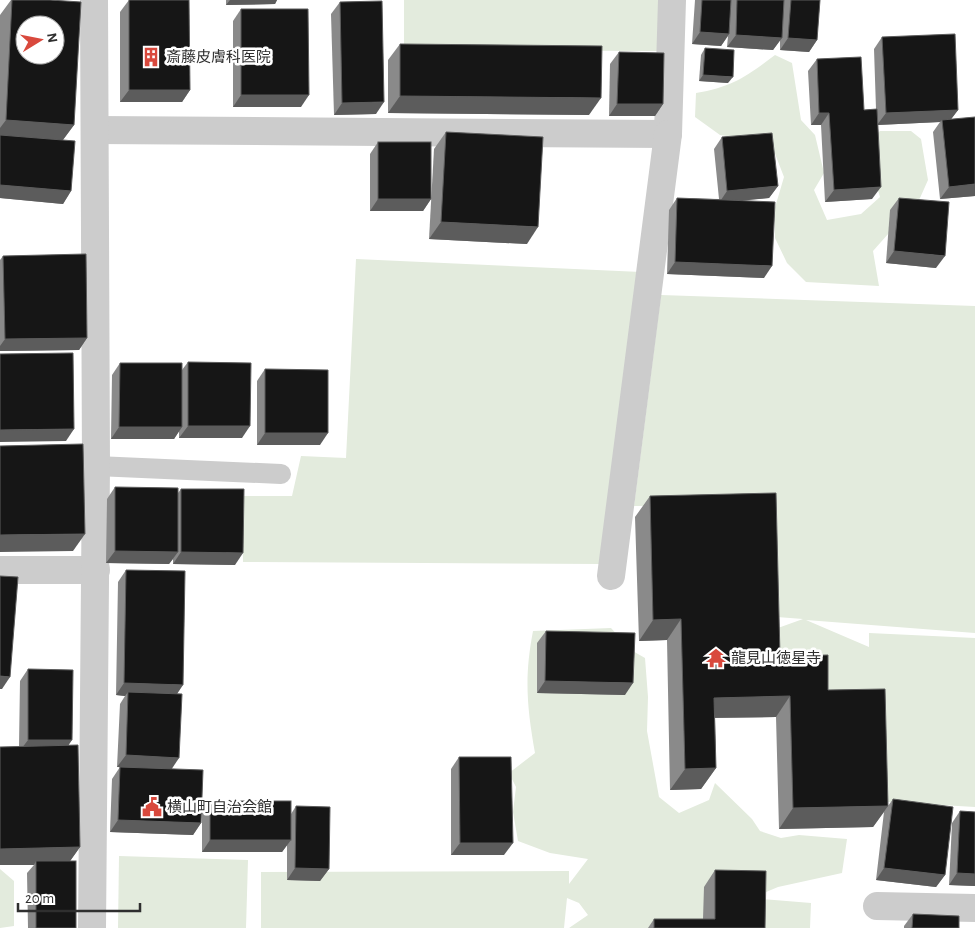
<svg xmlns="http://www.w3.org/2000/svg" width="975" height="928" font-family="'Alegreya Sans','Noto Sans JP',sans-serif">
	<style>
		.green { fill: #e3ebdd }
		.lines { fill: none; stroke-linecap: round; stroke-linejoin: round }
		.lane { stroke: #ccc; stroke-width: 20 }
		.street { stroke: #ccc; stroke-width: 28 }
		.wall { fill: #8a8a8a }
		.shaded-wall { fill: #5c5c5c }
		.building { fill: #161616; stroke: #5c5c5c; fill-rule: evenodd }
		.labels { text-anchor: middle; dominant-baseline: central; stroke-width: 5; stroke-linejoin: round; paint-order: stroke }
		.poi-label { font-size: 15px; fill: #2f2f2f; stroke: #fff; text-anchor: start }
	</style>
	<rect width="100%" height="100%" fill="#fff"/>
	<g class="green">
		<path d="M404,0H659L658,51L404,50Z"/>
		<path d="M775,55L792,63L801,120L815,135L824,173L814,190L827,220L861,214L880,197L870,164L862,147L880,131H911L921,139L928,180L920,198L873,251L879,286L806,282L787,263L775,238L774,211L784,177L772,146L741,138L720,135L695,117L696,93C732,87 746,77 775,55Z"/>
		<path d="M356,259L641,272L600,564L243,562L242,496H292L301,456L346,458Z"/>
		<path d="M661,295L975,306V633L806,620L869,647V633L975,638V807L873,801L787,677L764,633L803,619L764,616L769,505L634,506Z"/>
		<path d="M611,628L631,650L645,658L648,697L647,731L659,797L679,813L709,800L715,783L752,819L760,831L781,838L799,835L847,839L842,873L778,887L736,905L721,917L679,928H569L588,915L579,903L567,898L564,928H261V872L569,871V884L588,859L550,853L518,841L513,812L516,787L509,773L535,753C527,707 524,678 533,631Z"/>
		<path d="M119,856L248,860L246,928H118Z"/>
		<path d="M0,869L14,881V926L0,928Z"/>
		<path d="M762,899L811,903L810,928H760Z"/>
	</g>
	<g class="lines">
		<path class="lane" d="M96,466L281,474"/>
		<g class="street">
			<path d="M96,130L668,134L672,0"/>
			<path d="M0,570H96"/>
			<path d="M611,576L668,134"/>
			<path d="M877,906L975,908"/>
			<path d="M92,928L96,466L94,0"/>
		</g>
	</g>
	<g class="wall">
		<path d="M11,0H50L74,125L63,140L71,191L63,204L0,198V15Z"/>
		<path d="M129,0L190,90L182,102H120V12Z"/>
		<path d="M226,0H277L275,4L226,5Z"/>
		<path d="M695,0H820L817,40L809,52L780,50V40L773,50L727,47L728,36L721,46L692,44Z"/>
		<path d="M340,2L376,114L334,115L331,14Z"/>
		<path d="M241,9L301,107H233V21Z"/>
		<path d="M882,37L958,110L951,119L975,196L940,199L933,132L940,122L878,125L872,199L825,202L821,125H811L808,71L817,59L864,110L876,109L874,49Z"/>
		<path d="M400,44L589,115L388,113V60Z"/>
		<path d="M705,48L728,83L699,81L701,55Z"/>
		<path d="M619,52L663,104L655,116H609L610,64Z"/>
		<path d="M446,132L527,244L429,239L434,149Z"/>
		<path d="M722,137L778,186L769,198L743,200L764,278L667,274L669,210L677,198L719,199L714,149Z"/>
		<path d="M378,142L431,199L423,211H370V154Z"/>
		<path d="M899,198L936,268L886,263L890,210Z"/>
		<path d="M3,256L87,338L79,350L0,351V260Z"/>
		<path d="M188,362L242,438H179V431L174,439H111L112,375L120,363L182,370Z"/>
		<path d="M265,369L320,445H257V381Z"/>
		<path d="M115,487L178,493L181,489L235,565L173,564V559L169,564L106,563L107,499Z"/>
		<path d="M650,496L780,656L828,690L888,806L893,799L945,875L936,887L876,880L884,812L873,827L779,829L776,717L715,718L716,768L701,789L670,790L667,640L639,641L635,517Z"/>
		<path d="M126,570L176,694L172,769L201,823L193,835L110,832L112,779L120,767H117L120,704L125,696L116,695L118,582Z"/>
		<path d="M546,631L625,695L537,693V643Z"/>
		<path d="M28,669L69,746L80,847L70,861L76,928H28L27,873L34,865H0V747H19L20,681Z"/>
		<path d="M459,757L504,855H451V769Z"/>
		<path d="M210,801L291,814L296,806L329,869L320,881L287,880V845L282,852H202V813Z"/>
		<path d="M960,811L975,812V886L949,885L952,823Z"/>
		<path d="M715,870L765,928H648L654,919H703L704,887Z"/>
		<path d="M913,914L959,928H904V926Z"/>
	</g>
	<g class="shaded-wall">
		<path d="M230,0H277L275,4L226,5Z"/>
		<path d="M700,32L729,34L721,46L692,44Z"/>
		<path d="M736,35L782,38L773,50L727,47Z"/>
		<path d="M788,38L817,40L809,52L780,50Z"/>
		<path d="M703,75L733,77L728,83L699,81Z"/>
		<path d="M129,90H190L182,102H120Z"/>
		<path d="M241,95H309L301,107H233Z"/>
		<path d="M400,96L601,98L589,115L388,113Z"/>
		<path d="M384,102L376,114L334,115L342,103Z"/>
		<path d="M617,104H663L655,116H609Z"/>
		<path d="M958,110L949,122L942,120L940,122L877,125L886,113Z"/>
		<path d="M819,113H829L821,125H811Z"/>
		<path d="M6,120L74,125L62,141L0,138V128Z"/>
		<path d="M975,184V196L940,199L949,187Z"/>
		<path d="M0,185L71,191L63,204L0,198Z"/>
		<path d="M778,186L769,198L719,203L727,191Z"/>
		<path d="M881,187L872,199L825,202L834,190Z"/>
		<path d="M378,199H431L423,211H370Z"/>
		<path d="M441,222L538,227L527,244L429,239Z"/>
		<path d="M894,251L945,256L936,268L886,263Z"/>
		<path d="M675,262L772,266L764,278L667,274Z"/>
		<path d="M87,338L79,350L0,351V346L5,339Z"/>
		<path d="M188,426H250L242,438H179Z"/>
		<path d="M119,427H182L174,439H111Z"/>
		<path d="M74,429L66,441L0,442V430Z"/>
		<path d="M265,433H328L320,445H257Z"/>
		<path d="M85,534L73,551L0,552V535Z"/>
		<path d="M115,551L178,552L169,564L106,563Z"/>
		<path d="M181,552L243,553L235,565L173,564Z"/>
		<path d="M681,619L667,640L639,641L653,620Z"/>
		<path d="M0,676L10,677L2,689H0Z"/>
		<path d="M545,681L633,683L625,695L537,693Z"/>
		<path d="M124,683L183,685L175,697L128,692L125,696L116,695Z"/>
		<path d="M790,696L776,717L700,718L714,698Z"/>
		<path d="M28,740H72L64,752H19Z"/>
		<path d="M126,755L179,758L171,770L117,767Z"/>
		<path d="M716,768L701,789L670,790L685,769Z"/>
		<path d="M888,806L873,827L779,829L793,808Z"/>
		<path d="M118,820L201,823L193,835L110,832Z"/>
		<path d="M210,840H291L282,852H202Z"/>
		<path d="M460,843H513L504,855H451Z"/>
		<path d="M80,847L68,864L36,861L34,865H0V849Z"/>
		<path d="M295,868L329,869L320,881L287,880Z"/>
		<path d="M884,868L945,875L936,887L876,880Z"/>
		<path d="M957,873L975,874V886L949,885Z"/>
	</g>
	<g class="building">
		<path d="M12,0H50L81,2L74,125L6,120ZM25,25H55V55H25Z"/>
		<path d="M129,0H189L190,90H129Z"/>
		<path d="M702,0H731L729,34L700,32Z"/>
		<path d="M737,0H784L782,38L736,35Z"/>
		<path d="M791,0H820L817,40L788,38Z"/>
		<path d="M382,1L384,102L342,103L340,2Z"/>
		<path d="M241,9H308L309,95H241Z"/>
		<path d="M955,34L958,110L886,113L882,37Z"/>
		<path d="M400,44L602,46L601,98L400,96Z"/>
		<path d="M705,48L734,50L733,77L703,75Z"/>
		<path d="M619,52L664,53L663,104H617Z"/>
		<path d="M861,57L864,110L877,109L881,187L834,190L829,113H819L817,59Z"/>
		<path d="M975,117V184L949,187L942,120Z"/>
		<path d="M446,132L543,137L538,227L441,222Z"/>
		<path d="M772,133L778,186L727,191L722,137Z"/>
		<path d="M0,135L75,141L71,191L0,185Z"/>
		<rect x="378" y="142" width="53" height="57"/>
		<path d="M677,198L775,202L772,266L675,262Z"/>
		<path d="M899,198L949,202L945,256L894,251Z"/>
		<path d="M86,254L87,338L5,339L3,256Z"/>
		<path d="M73,353L74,429L0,430V354Z"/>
		<path d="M188,362L251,363L250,426H188Z"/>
		<path d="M120,363H182V427H119Z"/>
		<path d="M265,369L328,370V433H265Z"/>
		<path d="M83,444L85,534L0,535V446Z"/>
		<path d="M115,487L178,488V552L115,551Z"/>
		<path d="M181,489H244L243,553L181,552Z"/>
		<path d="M776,493L780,656L828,655V690L885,689L888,806L793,808L790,696L714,698L716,768L685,769L681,619L653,620L650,496Z"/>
		<path d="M126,570L185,571L183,685L124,683Z"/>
		<path d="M0,576L18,577L10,677L0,676Z"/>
		<path d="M546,631L635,633L633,683L545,681Z"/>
		<path d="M28,669L73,670L72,740H28Z"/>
		<path d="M128,692L182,694L179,758L126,755Z"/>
		<path d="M78,745L80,847L0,849V747Z"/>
		<path d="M459,757H511L513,843H460Z"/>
		<path d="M120,767L203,770L201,823L118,820Z"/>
		<path d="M893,799L953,807L945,875L884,868Z"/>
		<rect x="210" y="801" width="81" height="39"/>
		<path d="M296,806L330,807L329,869L295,868Z"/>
		<path d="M960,811L975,812V874L957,873Z"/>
		<rect x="36" y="861" width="40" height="67"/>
		<path d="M715,870L766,871L765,928H654V919H715Z"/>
		<path d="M913,914L959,916V928H912Z"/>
	</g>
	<defs>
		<symbol id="building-bare" viewBox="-9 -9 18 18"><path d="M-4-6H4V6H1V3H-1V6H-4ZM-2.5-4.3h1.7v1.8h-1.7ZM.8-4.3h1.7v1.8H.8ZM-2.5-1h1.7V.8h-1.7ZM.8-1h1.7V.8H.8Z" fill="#d9493d" stroke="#fff" stroke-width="2.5" paint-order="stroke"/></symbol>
		<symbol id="temple-bare" viewBox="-9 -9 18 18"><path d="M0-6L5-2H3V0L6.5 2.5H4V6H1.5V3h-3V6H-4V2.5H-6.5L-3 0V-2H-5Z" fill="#d9493d" stroke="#fff" stroke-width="2.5" paint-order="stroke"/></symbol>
		<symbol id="civic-bare" viewBox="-9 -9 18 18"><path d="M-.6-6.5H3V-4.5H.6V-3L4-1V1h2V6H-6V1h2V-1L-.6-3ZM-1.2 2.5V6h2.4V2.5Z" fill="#d9493d" stroke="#fff" stroke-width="2.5" paint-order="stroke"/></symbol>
	</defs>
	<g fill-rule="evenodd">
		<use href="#building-bare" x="137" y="43" width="28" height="28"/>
		<use href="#temple-bare" x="702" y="644" width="28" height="28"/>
		<use href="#civic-bare" x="138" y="793" width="28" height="28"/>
	</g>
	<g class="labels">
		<g class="poi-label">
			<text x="166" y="57">斎藤皮膚科医院</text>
			<text x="731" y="658">龍見山徳星寺</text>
			<text x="167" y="807">横山町自治会館</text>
		</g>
	</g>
	<g transform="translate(40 40) rotate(80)"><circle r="24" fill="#ffffff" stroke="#acacac"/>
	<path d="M0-4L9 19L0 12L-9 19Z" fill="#d9493d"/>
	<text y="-8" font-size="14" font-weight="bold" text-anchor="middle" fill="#2f2f2f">N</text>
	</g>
	<path d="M18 903v8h122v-8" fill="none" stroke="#2f2f2f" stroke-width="2.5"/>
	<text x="25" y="903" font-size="15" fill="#2f2f2f" stroke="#ffffff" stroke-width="4" paint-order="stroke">20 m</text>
</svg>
